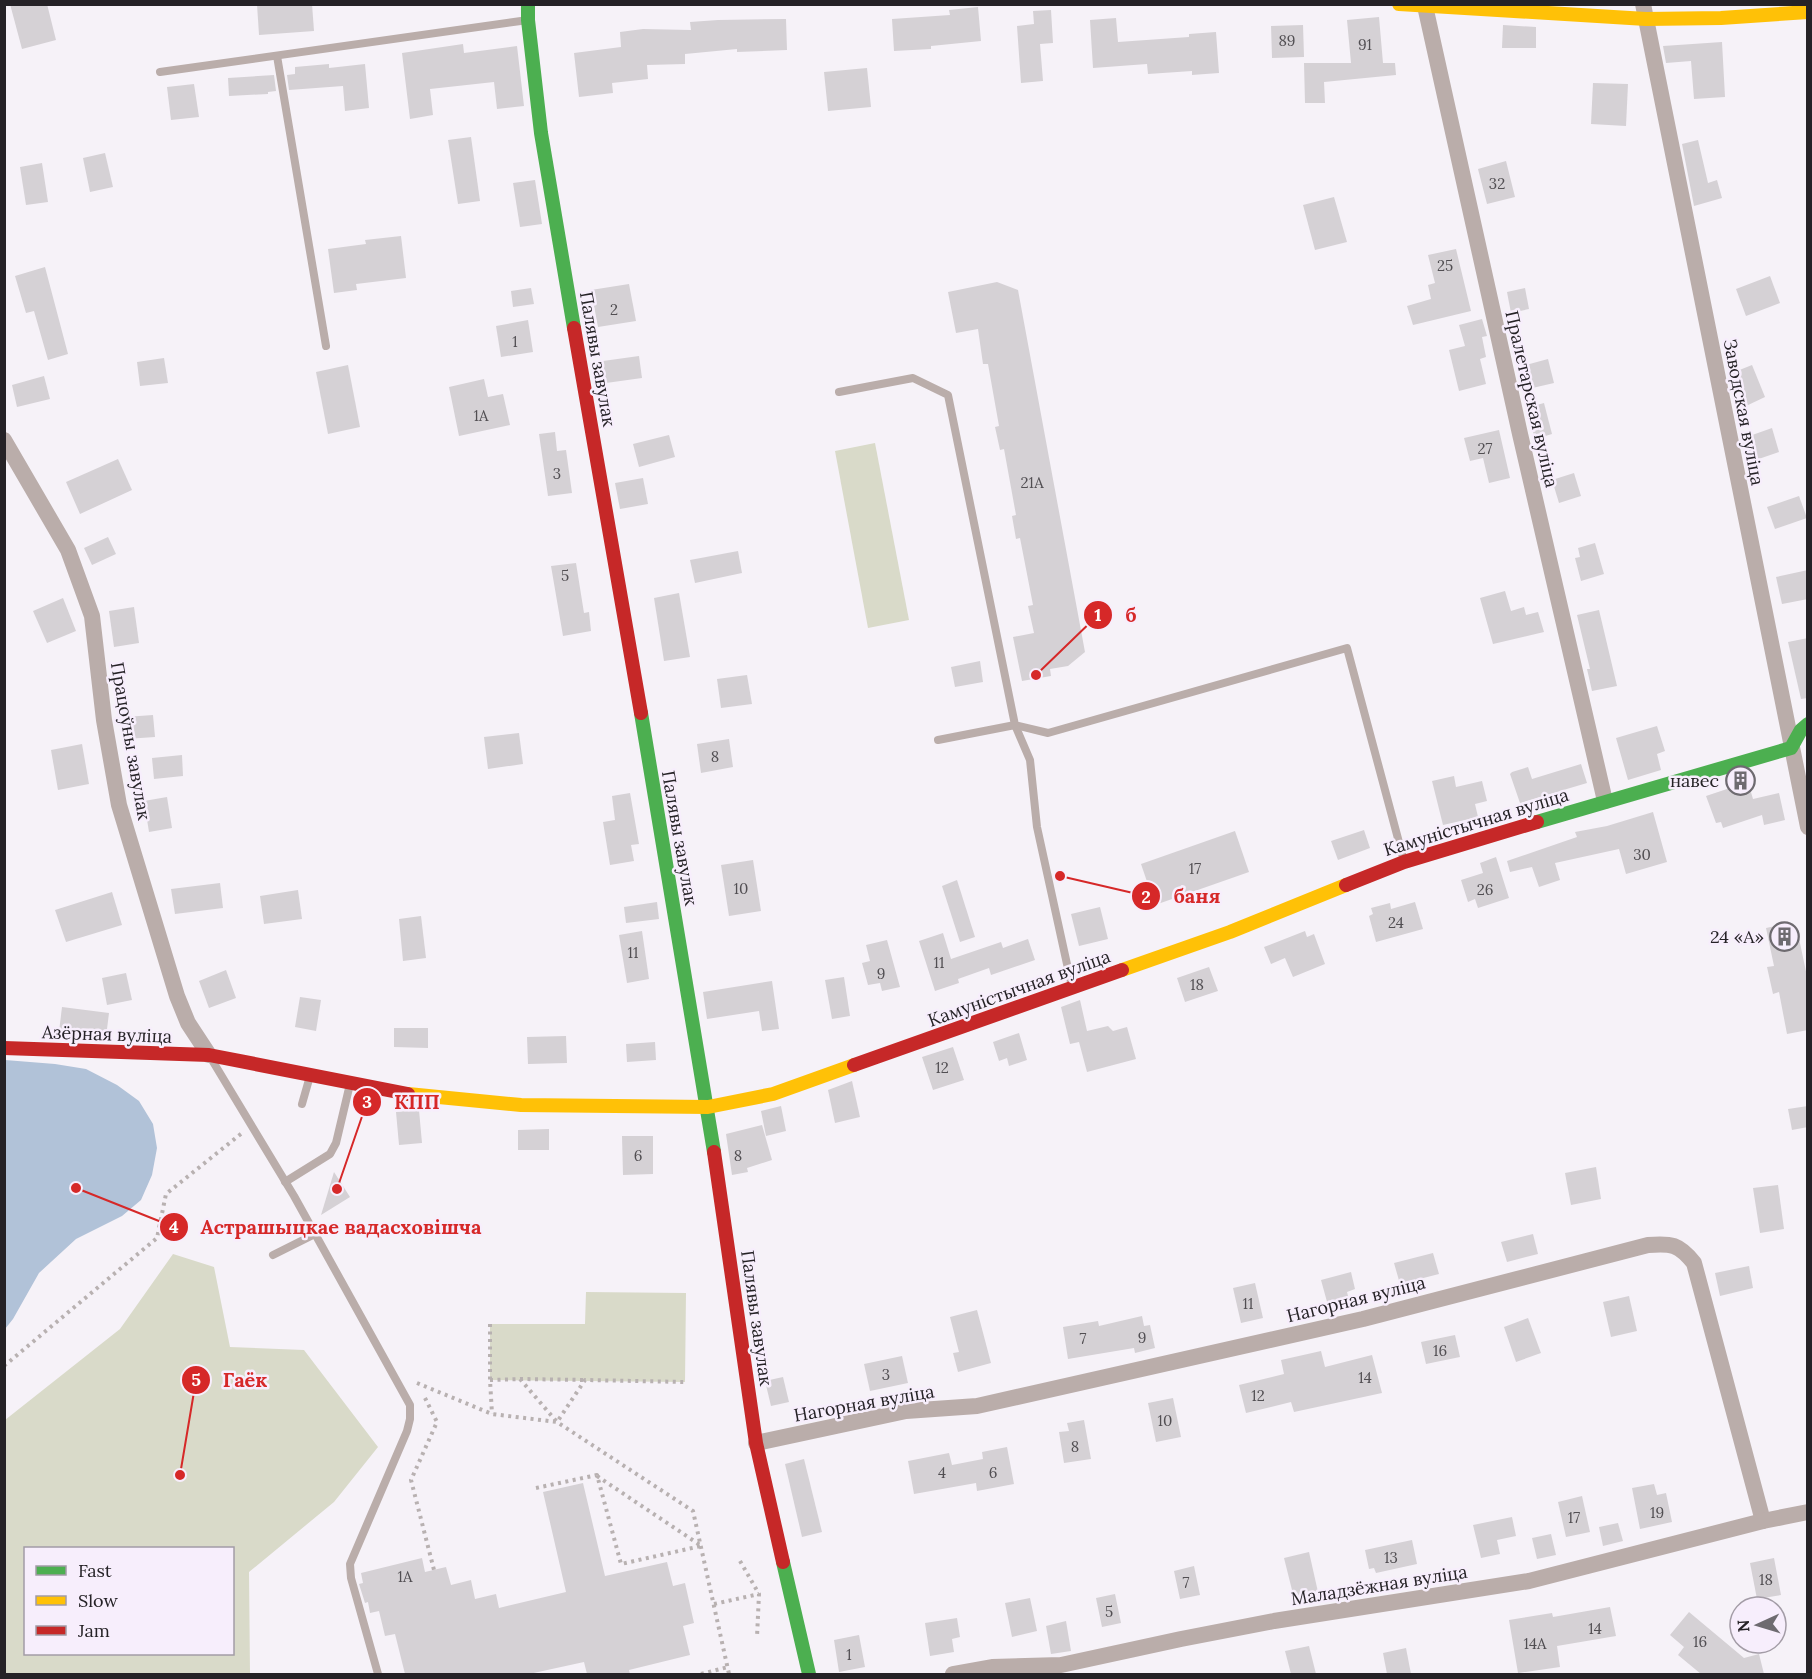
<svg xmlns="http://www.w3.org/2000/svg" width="1812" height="1679" font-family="Lora,serif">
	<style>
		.green { fill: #d9dac9; fill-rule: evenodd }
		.water { fill: #b1c2d8 }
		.building { fill: #d5d1d5 }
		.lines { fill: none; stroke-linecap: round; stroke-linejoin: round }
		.path { stroke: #b8b1b1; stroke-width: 4; stroke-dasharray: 3 4.5; stroke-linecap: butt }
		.lane { stroke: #baadaa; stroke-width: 8 }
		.street { stroke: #baadaa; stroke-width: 16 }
		.fast { stroke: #4caf50; stroke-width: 14 }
		.slow { stroke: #ffc107; stroke-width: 14 }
		.jam { stroke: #c62828; stroke-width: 14 }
		.labels { text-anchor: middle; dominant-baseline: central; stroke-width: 5; stroke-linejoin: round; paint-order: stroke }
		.number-label { font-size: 15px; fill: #514e52 }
		.street-label { font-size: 18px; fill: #252226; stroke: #f7eefc }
		.poi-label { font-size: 18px; fill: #252226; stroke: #f7eefc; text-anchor: end }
		.leader { fill: none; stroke: #d62828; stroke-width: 2 }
		.callout-dot { fill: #d62828; stroke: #f7eefc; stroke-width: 2 }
		.mark-label { font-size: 18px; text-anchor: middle; font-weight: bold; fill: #fff }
		.callout-label { font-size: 20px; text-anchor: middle; font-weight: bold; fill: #d62828; stroke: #f7eefc; stroke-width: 5; stroke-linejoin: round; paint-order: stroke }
	</style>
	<rect width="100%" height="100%" fill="#f6f2f8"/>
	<g class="green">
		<path d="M875,443L909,620L868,628L835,451Z"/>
		<path d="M173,1254L214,1267L230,1347L304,1350L378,1447L334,1502L249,1572L250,1674H5V1420L120,1329ZM26,1548H232V1654H26Z"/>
		<path d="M586,1292L686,1293L685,1382L490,1380V1324H585Z"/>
	</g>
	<path class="water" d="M5,1060L55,1064L86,1069L117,1085L139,1101L153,1124L157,1148L152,1175L141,1200L122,1216L76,1239L39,1273L13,1319L5,1329Z"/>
	<g class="building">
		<path d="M10,4H47L56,40L22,49Z"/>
		<path d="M257,4H312L314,31L259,35Z"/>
		<path d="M978,7L981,41L931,46V49L894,51L892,19L950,15L949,10Z"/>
		<path d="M1051,10L1053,43L1040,44L1043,81L1021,83L1017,26L1034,24L1033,11Z"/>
		<path d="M1379,17L1383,63H1395L1396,75L1324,82L1325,103H1305L1304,63H1351L1347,20Z"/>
		<path d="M1116,18L1118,42L1189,37V34L1216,32L1219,73L1192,75V71L1148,74L1147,64L1093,68L1090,20Z"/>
		<path d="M786,19L787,50L737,52V49L685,54V64L647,65L648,79L612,83L613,93L579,97L574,53L621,47L620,32L643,29L691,30L690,22L718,20Z"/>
		<path d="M1303,25L1304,57L1272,58L1271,26Z"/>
		<path d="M1503,25L1536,27V48H1502Z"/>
		<path d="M1722,42L1725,97L1694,99L1691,61L1666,63L1663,46Z"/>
		<path d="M463,44L464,53L517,46L524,106L497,109L494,82L430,89L433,115L410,119L402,53Z"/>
		<path d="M329,64V68L365,64L369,108L345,111L343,86L289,90L287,75L295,74V67Z"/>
		<path d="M867,68L871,107L828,111L824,72Z"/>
		<path d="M274,75L276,91L268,92V94L229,96L228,78Z"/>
		<path d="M1593,83L1628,84L1626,126L1591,124Z"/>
		<path d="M194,84L199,117L171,120L167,87Z"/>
		<path d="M471,137L480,201L458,204L448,140Z"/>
		<path d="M1698,140L1708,183L1717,180L1722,198L1694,206L1682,144Z"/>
		<path d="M105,153L113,187L90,192L83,158Z"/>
		<path d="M1506,161L1515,197L1487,204L1478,169Z"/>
		<path d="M42,163L48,202L26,205L20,167Z"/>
		<path d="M535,180L542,224L520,227L513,183Z"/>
		<path d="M1334,197L1347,242L1315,250L1303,205Z"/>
		<path d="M401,236L406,278L356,284L357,290L334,293L328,249L366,244L365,240Z"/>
		<path d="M1456,249L1471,311L1413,325L1407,306L1431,299L1428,285L1435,283L1428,255Z"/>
		<path d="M45,267L68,354L48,360L34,311L26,313L15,276Z"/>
		<path d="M1770,276L1780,303L1746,316L1736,289Z"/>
		<path d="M997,282L1018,290L1085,652L1068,666L1050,669L1051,676L1022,681L1013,637L1034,633L1028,606L1033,605L1020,538L1016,539L1012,516L1016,515L1004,449L1000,450L995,427L999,426L988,364H983L978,329L956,333L948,292Z"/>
		<path d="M629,284L636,321L598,327L591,290Z"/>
		<path d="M531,288L534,304L513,307L511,291Z"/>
		<path d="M1525,288L1529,309L1511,313L1507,292Z"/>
		<path d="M1482,319L1487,336L1482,337L1486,357L1480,359L1486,384L1459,391L1449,350L1465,346L1459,325Z"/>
		<path d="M528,320L533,352L501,357L496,326Z"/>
		<path d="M639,356L642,378L606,383L603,361Z"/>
		<path d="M164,358L168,383L140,386L137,362Z"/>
		<path d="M1548,359L1554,383L1528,389L1522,366Z"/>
		<path d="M348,365L360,427L328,434L316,372Z"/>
		<path d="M1752,365L1765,397L1746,406L1732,373Z"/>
		<path d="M44,376L50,399L17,407L12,385Z"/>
		<path d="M484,379L488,397L503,394L510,425L459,436L449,387Z"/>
		<path d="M1544,403L1552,434L1535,439L1526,408Z"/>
		<path d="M1772,428L1779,452L1747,463L1741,439Z"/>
		<path d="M1499,430L1510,478L1489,483L1483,458L1470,461L1464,438Z"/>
		<path d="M555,432L557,451L566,450L572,493L548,496L539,434Z"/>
		<path d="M669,435L675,457L639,467L633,444Z"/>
		<path d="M118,459L132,490L80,514L66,482Z"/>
		<path d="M1574,473L1581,496L1559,503L1552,480Z"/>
		<path d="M643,478L648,504L620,509L615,483Z"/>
		<path d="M1799,496L1807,518L1775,529L1767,507Z"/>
		<path d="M108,537L116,554L92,565L84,548Z"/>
		<path d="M1595,543L1604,574L1581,581L1575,558L1580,557L1578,548Z"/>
		<path d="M738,551L742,573L695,583L690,560Z"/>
		<path d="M576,563L584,613L589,612L591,631L563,636L551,566Z"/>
		<path d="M1808,570V599L1782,604L1776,577Z"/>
		<path d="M1505,591L1511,611L1524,607L1526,615L1538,612L1544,632L1493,644L1480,598Z"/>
		<path d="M679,593L690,657L664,661L654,598Z"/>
		<path d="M63,598L76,631L47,643L33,611Z"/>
		<path d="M134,607L139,643L114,647L109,611Z"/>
		<path d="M1599,610L1617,686L1592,691L1587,669H1590L1577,615Z"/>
		<path d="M1808,638V698L1801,699L1788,642Z"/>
		<path d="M980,661L983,682L955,687L951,667Z"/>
		<path d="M747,675L752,704L721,708L717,679Z"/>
		<path d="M153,715L155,737L126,739L125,717Z"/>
		<path d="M1657,726L1665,751L1657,754L1661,770L1628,780L1616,738Z"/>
		<path d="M519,733L523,764L488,769L484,737Z"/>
		<path d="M729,739L733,767L701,773L697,744Z"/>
		<path d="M82,744L89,784L58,790L51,750Z"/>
		<path d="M182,755L183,776L154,779L152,758Z"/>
		<path d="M1581,764L1587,783L1520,803L1510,774L1512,772L1528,767L1532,779Z"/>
		<path d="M1454,776L1456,787L1482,781L1487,801L1475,804L1478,817L1443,825L1432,781Z"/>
		<path d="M1748,782L1753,799L1779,793L1785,820L1764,825L1762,815L1723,828L1721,822L1716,823L1706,796Z"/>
		<path d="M630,793L639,844L631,845L634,861L610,865L603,822L615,820L612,796Z"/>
		<path d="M167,797L172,828L149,832L144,801Z"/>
		<path d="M1653,812L1667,862L1626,874L1619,849L1555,863L1560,880L1539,887L1532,867L1510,872L1507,861L1577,837L1575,832L1607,826Z"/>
		<path d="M1364,830L1370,848L1338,860L1331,841Z"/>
		<path d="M1235,831L1249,872L1155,905L1141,864Z"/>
		<path d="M1496,857L1509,898L1478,908L1475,899L1468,902L1461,880L1483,873L1480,863Z"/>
		<path d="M753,860L761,911L729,916L721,865Z"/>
		<path d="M957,880L975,937L960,942L942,886Z"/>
		<path d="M220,883L223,908L175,914L171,889Z"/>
		<path d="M298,890L302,919L264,924L260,896Z"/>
		<path d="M112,892L122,925L66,942L55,910Z"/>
		<path d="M657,902L659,919L626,923L624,907Z"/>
		<path d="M1415,902L1423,929L1376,942L1369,916L1373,914L1371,908L1390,903L1391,909Z"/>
		<path d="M1100,907L1108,939L1079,946L1071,914Z"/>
		<path d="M421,916L426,958L403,961L399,919Z"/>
		<path d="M1789,923L1791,931L1797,929L1808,981V1030L1787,1034L1779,992L1773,994L1767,967L1774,966L1766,928Z"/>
		<path d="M642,931L649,979L627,983L619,935Z"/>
		<path d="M1305,931L1307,937L1314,934L1325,964L1293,977L1285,958L1271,964L1264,947Z"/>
		<path d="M943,933L951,959L1001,942L1003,948L1028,939L1035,960L991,975L989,968L958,979L959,983L935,991L919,941Z"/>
		<path d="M887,940L900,987L882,991L880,983L868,985L862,963L870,961L866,945Z"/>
		<path d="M1209,967L1218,991L1185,1002L1177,978Z"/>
		<path d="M226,970L236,998L209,1008L199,981Z"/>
		<path d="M126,973L132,1000L107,1005L102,978Z"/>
		<path d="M844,977L850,1016L832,1019L825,980Z"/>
		<path d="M772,981L779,1029L762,1031L759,1011L707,1019L703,992Z"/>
		<path d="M300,997L321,1000L316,1031L295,1027Z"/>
		<path d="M1080,1000L1087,1031L1108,1026L1113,1031L1127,1027L1136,1059L1087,1072L1079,1042L1070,1044L1061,1007Z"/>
		<path d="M62,1007L109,1013L106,1037L59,1032Z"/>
		<path d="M394,1028H428V1048L394,1047Z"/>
		<path d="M1019,1033L1027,1060L1009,1066L1007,1058L999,1061L993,1042Z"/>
		<path d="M566,1036L567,1063L528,1064L527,1037Z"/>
		<path d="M655,1042L656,1060L627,1062L626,1044Z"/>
		<path d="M953,1047L964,1080L933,1090L922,1057Z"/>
		<path d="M852,1081L860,1117L835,1123L828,1090Z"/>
		<path d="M781,1106L786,1131L766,1136L761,1111Z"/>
		<path d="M1808,1106V1127L1792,1130L1788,1109Z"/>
		<path d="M419,1110L422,1143L399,1145L396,1112Z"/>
		<path d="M762,1125L772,1160L747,1168L748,1172L732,1175L726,1134Z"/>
		<path d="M549,1129V1150H518V1130Z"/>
		<path d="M622,1136H653V1174L623,1175Z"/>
		<path d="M1596,1167L1601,1199L1571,1205L1565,1173Z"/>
		<path d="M334,1172L350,1197L321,1215Z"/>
		<path d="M1778,1185L1784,1229L1760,1233L1753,1188Z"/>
		<path d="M1533,1234L1538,1254L1507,1262L1501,1242Z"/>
		<path d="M1433,1253L1439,1274L1400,1284L1394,1263Z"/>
		<path d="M1749,1266L1753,1288L1720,1296L1715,1273Z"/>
		<path d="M1351,1272L1355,1289L1347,1292L1350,1304L1329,1309L1321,1280Z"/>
		<path d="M1255,1283L1263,1318L1241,1323L1233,1288Z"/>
		<path d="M1629,1296L1637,1331L1611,1337L1603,1302Z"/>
		<path d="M977,1310L991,1363L958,1372L953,1353L959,1352L950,1317Z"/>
		<path d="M1142,1316L1144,1326L1150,1325L1155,1348L1135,1353L1134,1348L1068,1359L1063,1327L1098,1321L1099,1326Z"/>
		<path d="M1528,1318L1541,1353L1516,1362L1504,1327Z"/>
		<path d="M1455,1335L1460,1357L1426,1364L1421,1342Z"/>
		<path d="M1321,1351L1325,1367L1372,1355L1382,1393L1294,1412L1291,1402L1246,1413L1239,1385L1284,1374L1281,1360Z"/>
		<path d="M902,1356L908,1383L870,1391L864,1364Z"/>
		<path d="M783,1377L789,1402L771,1406L765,1381Z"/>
		<path d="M1173,1398L1181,1437L1156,1442L1148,1403Z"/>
		<path d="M1084,1420L1091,1459L1064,1463L1059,1432L1069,1431L1067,1423Z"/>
		<path d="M1007,1447L1014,1484L977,1491L976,1483L914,1494L908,1461L949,1453L952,1465L983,1459L982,1452Z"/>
		<path d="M804,1459L822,1532L802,1537L785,1464Z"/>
		<path d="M583,1483L605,1576L667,1562L673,1586L685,1583L694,1623L683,1626L690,1655L629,1670L630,1674H587L584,1662L529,1674H405L395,1634L385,1636L379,1611L370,1613L368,1602L365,1603L359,1584L363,1583L361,1573L422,1558L425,1572L446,1567L451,1585L471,1580L475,1599L496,1594L499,1608L566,1592L543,1492Z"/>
		<path d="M1654,1484L1657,1495L1666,1493L1672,1522L1640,1529L1632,1488Z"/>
		<path d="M1582,1496L1590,1532L1566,1537L1558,1502Z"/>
		<path d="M1512,1517L1516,1536L1497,1540L1500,1554L1481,1558L1473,1525Z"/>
		<path d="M1618,1523L1623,1541L1603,1546L1599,1527Z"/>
		<path d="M1551,1534L1556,1555L1537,1559L1532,1538Z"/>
		<path d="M1412,1540L1417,1564L1376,1573L1374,1568L1369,1569L1365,1550Z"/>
		<path d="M1309,1552L1318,1592L1294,1598L1284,1558Z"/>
		<path d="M1774,1558L1781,1595L1757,1599L1750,1563Z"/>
		<path d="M1194,1566L1200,1595L1180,1599L1174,1571Z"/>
		<path d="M1115,1594L1121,1623L1102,1627L1096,1598Z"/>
		<path d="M1030,1598L1037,1631L1012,1637L1005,1603Z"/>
		<path d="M1610,1607L1616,1636L1557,1646L1560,1667L1518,1673L1509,1620L1552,1613L1553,1617Z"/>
		<path d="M1689,1612L1744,1658L1759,1654L1764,1674H1701L1678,1655L1684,1647L1670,1635Z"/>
		<path d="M957,1618L960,1637L952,1639L954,1652L930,1656L925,1623Z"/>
		<path d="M1066,1621L1071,1651L1051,1654L1046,1626Z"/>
		<path d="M859,1635L865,1667L839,1672L834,1640Z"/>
		<path d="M1309,1646L1316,1674H1291L1285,1651Z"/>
		<path d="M1406,1648L1411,1674H1387L1383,1653Z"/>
	</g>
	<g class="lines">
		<g class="path">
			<path d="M490,1324V1380L492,1414"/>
			<path d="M4,1366L157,1238L166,1194L242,1133"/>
			<path d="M520,1379L585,1380"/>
			<path d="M490,1380L520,1379L557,1422L585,1380L685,1382"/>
			<path d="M417,1383L492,1414L557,1422L693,1511L729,1674"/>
			<path d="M425,1398L437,1422L411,1480L434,1570"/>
			<path d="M597,1476L700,1545"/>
			<path d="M536,1488L597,1475L621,1564L701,1546"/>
			<path d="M740,1561L759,1594L757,1637"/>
			<path d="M714,1604L759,1594"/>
			<path d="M701,1674L728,1667"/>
		</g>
		<g class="lane">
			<path d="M277,56L326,346"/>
			<path d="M160,72L528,20"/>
			<path d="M839,392L913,378L948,395L1015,725L1048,733L1347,648L1404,861"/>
			<path d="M938,740L1015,725L1030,760L1037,827L1072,987"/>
			<path d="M212,1060L294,1196L410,1405V1419L407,1431L350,1564L351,1578L378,1674"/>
			<path d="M302,1104L310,1076"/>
			<path d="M285,1182L330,1154L336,1143L350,1084"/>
			<path d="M273,1255L315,1234"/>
		</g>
		<g class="street">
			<path d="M1643,4L1808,827"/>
			<path d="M1425,6L1520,434L1605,801"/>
			<path d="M4,440L68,550L92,616L104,720L119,805L177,996L188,1023L209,1055"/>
			<path d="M756,1443L906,1411L977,1406L1363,1319L1648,1245C1671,1243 1679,1244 1694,1263L1763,1521"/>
			<path d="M953,1674L992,1667L1061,1665L1181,1639L1274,1621L1529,1581L1763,1521L1808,1512"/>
		</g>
		<g class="fast">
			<path d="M528,4V20L541,133L574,328"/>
			<path d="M641,713L714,1152"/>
			<path d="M1537,822L1791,748L1801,730L1808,724"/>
			<path d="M783,1562L809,1674"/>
		</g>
		<g class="slow">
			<path d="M1399,4L1646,19L1721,18L1808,12"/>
			<path d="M1122,970L1230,932L1346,885"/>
			<path d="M408,1094L521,1105L708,1107L773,1094L854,1065"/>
		</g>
		<g class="jam">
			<path d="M574,328L641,713"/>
			<path d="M1346,885L1404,862L1537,822"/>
			<path d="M4,1048L209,1055L408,1094"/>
			<path d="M854,1065L1122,970"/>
			<path d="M714,1152L756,1443L783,1562"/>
		</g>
	</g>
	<defs>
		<symbol id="building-ring" viewBox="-11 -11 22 22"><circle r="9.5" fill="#f7eefc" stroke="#6e6b70" stroke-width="1.5"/><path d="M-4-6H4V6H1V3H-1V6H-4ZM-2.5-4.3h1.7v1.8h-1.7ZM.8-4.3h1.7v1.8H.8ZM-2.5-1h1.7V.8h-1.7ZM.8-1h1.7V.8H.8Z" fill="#6e6b70"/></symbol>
	</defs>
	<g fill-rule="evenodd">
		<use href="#building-ring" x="1724" y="764" width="33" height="33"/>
		<use href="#building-ring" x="1768" y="920" width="33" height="33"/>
	</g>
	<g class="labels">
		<g class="number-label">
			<text x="1287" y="40">89</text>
			<text x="1365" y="44">91</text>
			<text x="1497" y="183">32</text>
			<text x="1445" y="265">25</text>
			<text x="614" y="309">2</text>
			<text x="515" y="341">1</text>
			<text x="481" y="415">1А</text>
			<text x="1485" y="448">27</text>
			<text x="557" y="473">3</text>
			<text x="1032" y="482">21А</text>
			<text x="565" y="575">5</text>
			<text x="715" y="756">8</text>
			<text x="1642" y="854">30</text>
			<text x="1195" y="868">17</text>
			<text x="741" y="888">10</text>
			<text x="1485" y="889">26</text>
			<text x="1396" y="922">24</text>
			<text x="633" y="952">11</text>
			<text x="939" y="962">11</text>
			<text x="881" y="973">9</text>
			<text x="1197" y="984">18</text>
			<text x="942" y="1067">12</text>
			<text x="638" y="1155">6</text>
			<text x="738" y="1155">8</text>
			<text x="1248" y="1303">11</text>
			<text x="1142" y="1337">9</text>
			<text x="1083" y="1338">7</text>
			<text x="1440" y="1350">16</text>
			<text x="886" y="1374">3</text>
			<text x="1365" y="1377">14</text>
			<text x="1258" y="1395">12</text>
			<text x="1165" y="1420">10</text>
			<text x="1075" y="1446">8</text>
			<text x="942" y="1472">4</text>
			<text x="993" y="1472">6</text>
			<text x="1657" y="1512">19</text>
			<text x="1574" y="1517">17</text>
			<text x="1391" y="1557">13</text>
			<text x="405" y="1576">1А</text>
			<text x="1766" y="1579">18</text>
			<text x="1186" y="1582">7</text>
			<text x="1109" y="1611">5</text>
			<text x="1595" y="1628">14</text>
			<text x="1700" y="1641">16</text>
			<text x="1535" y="1643">14А</text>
			<text x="849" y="1654">1</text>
		</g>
		<g class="street-label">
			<text transform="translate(598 359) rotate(80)">Палявы завулак</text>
			<text transform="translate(1532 399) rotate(77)">Пралетарская вуліца</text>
			<text transform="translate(1744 412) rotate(79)">Заводская вуліца</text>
			<text transform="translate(131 741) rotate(80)">Працоўны завулак</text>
			<text transform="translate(1476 822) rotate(-17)">Камуністычная вуліца</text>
			<text transform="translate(680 838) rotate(80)">Палявы завулак</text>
			<text transform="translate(1019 988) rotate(-20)">Камуністычная вуліца</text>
			<text transform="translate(107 1034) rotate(2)">Азёрная вуліца</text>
			<text transform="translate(1356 1299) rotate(-14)">Нагорная вуліца</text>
			<text transform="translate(757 1318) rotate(82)">Палявы завулак</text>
			<text transform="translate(864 1403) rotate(-10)">Нагорная вуліца</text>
			<text transform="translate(1379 1585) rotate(-9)">Маладзёжная вуліца</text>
		</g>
		<g class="poi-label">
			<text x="1719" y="780">навес</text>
			<text x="1764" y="936">24 «А»</text>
		</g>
	</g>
	<path class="leader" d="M1036 675L1098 615M1060 876L1146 896M337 1189L367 1102M76 1188L174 1227M180 1475L196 1380"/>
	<g class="callout-dot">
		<circle cx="1036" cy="675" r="6"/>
		<circle cx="1060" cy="876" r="6"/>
		<circle cx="337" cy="1189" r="6"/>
		<circle cx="76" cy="1188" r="6"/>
		<circle cx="180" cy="1475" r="6"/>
		<circle cx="1098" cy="615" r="15"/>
		<circle cx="1146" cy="896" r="15"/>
		<circle cx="367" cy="1102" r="15"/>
		<circle cx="174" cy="1227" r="15"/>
		<circle cx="196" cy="1380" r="15"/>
	</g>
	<g class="mark-label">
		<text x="1098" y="621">1</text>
		<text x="1146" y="903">2</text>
		<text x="367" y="1108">3</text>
		<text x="174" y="1233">4</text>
		<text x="196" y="1386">5</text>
	</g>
	<g class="callout-label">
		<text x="1131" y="622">б</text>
		<text x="1197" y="903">баня</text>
		<text x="417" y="1109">КПП</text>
		<text x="341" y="1234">Астрашыцкае вадасховішча</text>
		<text x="245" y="1387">Гаёк</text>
	</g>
	<rect width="1812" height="1679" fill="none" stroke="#252226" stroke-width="12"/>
	<rect x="24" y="1547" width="210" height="108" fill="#f7eefc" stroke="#a39ca6" stroke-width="1.5"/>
	<rect x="36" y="1566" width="30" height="9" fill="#4caf50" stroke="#a39ca6" stroke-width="1.5"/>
	<text x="78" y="1577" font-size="18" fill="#252226">Fast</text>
	<rect x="36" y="1596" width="30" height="9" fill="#ffc107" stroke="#a39ca6" stroke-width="1.5"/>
	<text x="78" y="1607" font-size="18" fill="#252226">Slow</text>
	<rect x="36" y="1626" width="30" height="9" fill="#c62828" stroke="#a39ca6" stroke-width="1.5"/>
	<text x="78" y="1637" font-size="18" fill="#252226">Jam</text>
	<g transform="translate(1758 1625) rotate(266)"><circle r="28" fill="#f7eefc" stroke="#a39ca6" stroke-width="1.5"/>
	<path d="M0-4.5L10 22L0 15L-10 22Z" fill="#6e6b70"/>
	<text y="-9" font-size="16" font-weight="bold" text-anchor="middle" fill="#252226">N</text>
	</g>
</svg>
